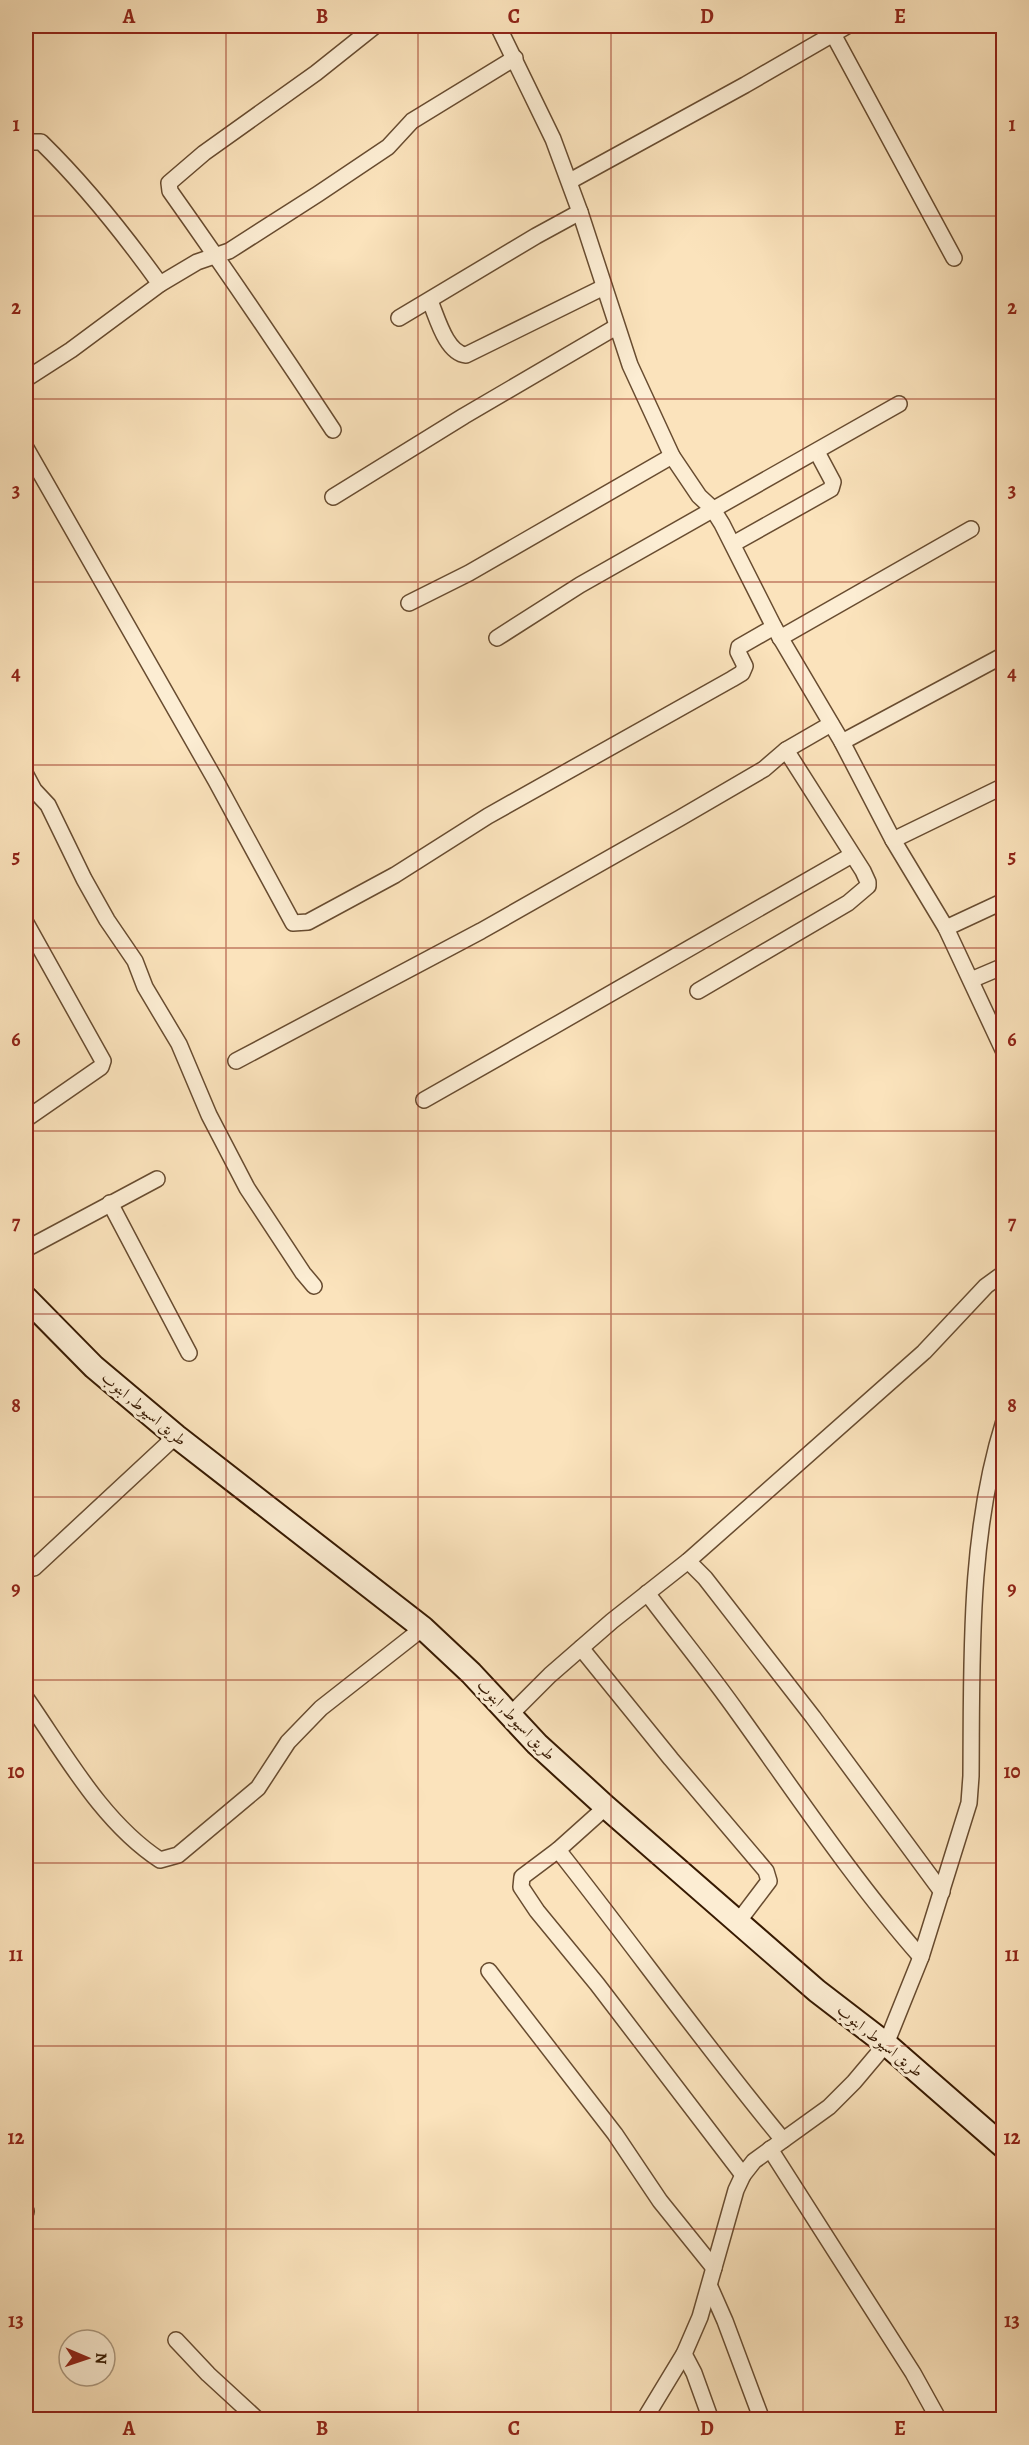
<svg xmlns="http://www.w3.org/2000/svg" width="1029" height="2445" font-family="Alegreya,Amiri,serif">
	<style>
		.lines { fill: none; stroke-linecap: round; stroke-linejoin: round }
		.street-casing { stroke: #684c30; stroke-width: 18 }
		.secondary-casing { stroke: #371a02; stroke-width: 26 }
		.street { stroke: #fcedd3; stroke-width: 15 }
		.secondary { stroke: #fcedd3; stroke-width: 22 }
		.grid { fill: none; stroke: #8f2418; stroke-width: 1.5; stroke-opacity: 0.55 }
		.labels { text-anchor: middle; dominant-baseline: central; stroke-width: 6; stroke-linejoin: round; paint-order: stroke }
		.street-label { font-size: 16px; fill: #371a02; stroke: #fcedd3 }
		.neatline { fill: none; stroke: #8f2418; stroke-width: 2 }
		.grid-label { font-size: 20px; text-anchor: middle; font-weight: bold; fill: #8f2418 }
	</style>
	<rect width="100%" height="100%" fill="#fbe3bc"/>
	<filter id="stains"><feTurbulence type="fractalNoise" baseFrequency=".00333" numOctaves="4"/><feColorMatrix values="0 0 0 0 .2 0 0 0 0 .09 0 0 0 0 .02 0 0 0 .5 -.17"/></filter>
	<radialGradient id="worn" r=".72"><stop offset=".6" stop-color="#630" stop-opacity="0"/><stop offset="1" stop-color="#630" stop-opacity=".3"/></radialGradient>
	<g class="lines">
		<defs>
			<g id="street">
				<path d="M498,26L553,139L580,212L630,365L672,456L699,496L712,508L722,524L774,627L842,742L893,840L946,928L1004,1052"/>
				<path d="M833,34L954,258"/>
				<path d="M26,145L31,142H41C85,185 124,234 160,284"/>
				<path d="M570,181L745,85L847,26"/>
				<path d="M430,301C437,317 446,353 466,355L604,287"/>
				<path d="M399,318L536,236L580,212"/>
				<path d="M26,379L71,350L160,284L197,262L229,251L318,194L388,147L412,121L515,58"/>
				<path d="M333,430C280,349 226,270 170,191L169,183L204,153L316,73L375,26"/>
				<path d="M26,448L216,781L293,923L308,922L395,875L488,816L732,679L742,673L745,666L738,652L739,647L774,627"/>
				<path d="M333,497L464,416L616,327"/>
				<path d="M733,544L831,489L833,482L817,452"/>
				<path d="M409,603L469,573L672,456"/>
				<path d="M497,638L580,585L899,404"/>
				<path d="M780,638L971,529"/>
				<path d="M842,742L1004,655"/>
				<path d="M26,775L34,790L48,805L84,879L107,920L135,961L145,987L179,1044L209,1115L247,1188L303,1273L314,1286"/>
				<path d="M893,840L1004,786"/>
				<path d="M26,923L103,1061L101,1067L26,1119"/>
				<path d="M946,928L1004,901"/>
				<path d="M971,980L1004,966"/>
				<path d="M698,991L848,903L868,886V882L863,871L786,750"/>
				<path d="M236,1061L481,931L680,818L764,769L786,750L831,724"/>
				<path d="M424,1100C567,1019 709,937 852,855"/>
				<path d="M110,1203L189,1353"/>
				<path d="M26,1249L157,1179"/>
				<path d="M688,1561L705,1578L813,1717L942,1892"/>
				<path d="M34,1568L176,1436"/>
				<path d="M647,1593C677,1633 709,1672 738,1713C797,1795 854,1881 921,1957"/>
				<path d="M581,1648L671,1759L766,1871L769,1881L738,1922"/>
				<path d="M26,1698C65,1754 102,1822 160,1860L178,1855L258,1788L288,1742L321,1708L423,1628"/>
				<path d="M511,1714L550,1675L612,1621L688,1561L924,1352L986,1286L1004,1273"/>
				<path d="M606,1807L558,1850L522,1877L521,1887L537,1911L597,1984L743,2175"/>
				<path d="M558,1850C634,1946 705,2046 783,2140"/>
				<path d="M489,1971L615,2134L660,2201L714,2268"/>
				<path d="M770,2149L913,2373L939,2420"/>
				<path d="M26,2211V2212"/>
				<path d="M710,2287L725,2321L762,2420"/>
				<path d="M176,2340L208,2374L258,2420"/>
				<path d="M684,2354L694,2373L711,2420"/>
				<path d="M644,2420L684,2354L700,2317L736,2190L743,2175L754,2161L829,2107L854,2082L886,2044L921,1957L969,1803L971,1776C972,1659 968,1535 1004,1421"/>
			</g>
			<path id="secondary" d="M26,1298L94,1367L176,1436L423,1628L471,1673L537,1744L606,1807L817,1991L886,2044L1004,2147"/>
		</defs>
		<use href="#street" class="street-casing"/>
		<use href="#secondary" class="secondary-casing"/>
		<use href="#street" class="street"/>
		<use href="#secondary" class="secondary"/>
	</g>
	<path class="grid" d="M226,26V2420M418,26V2420M611,26V2420M803,26V2420M26,216H1004M26,399H1004M26,582H1004M26,765H1004M26,948H1004M26,1131H1004M26,1314H1004M26,1497H1004M26,1680H1004M26,1863H1004M26,2046H1004M26,2229H1004"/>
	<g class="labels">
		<g class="street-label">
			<text transform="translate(144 1409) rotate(40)">طريق اسيوط, ابنوب</text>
			<text transform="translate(516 1720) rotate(46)">طريق اسيوط, ابنوب</text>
			<text transform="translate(880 2041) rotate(39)">طريق اسيوط, ابنوب</text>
		</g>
	</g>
	<rect width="1029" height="2445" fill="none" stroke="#fbe3bc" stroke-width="66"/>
	<g transform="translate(87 2358) rotate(92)"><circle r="28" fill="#fcedd3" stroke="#ad997f" stroke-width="1.5"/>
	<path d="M0-4.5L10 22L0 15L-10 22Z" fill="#8f2418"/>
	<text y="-9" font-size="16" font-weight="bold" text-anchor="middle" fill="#371a02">N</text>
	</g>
	<rect x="33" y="33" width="963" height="2379" class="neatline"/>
	<g class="grid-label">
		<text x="129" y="23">A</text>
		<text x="322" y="23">B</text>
		<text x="514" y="23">C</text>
		<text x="707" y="23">D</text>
		<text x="900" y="23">E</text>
		<text x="16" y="131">1</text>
		<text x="1012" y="131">1</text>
		<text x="16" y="314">2</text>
		<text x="1012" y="314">2</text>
		<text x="16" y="497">3</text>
		<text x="1012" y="497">3</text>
		<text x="16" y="680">4</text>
		<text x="1012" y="680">4</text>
		<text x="16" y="863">5</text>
		<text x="1012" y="863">5</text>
		<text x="16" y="1046">6</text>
		<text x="1012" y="1046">6</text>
		<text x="16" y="1229">7</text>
		<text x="1012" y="1229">7</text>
		<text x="16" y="1412">8</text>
		<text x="1012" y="1412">8</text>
		<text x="16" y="1595">9</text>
		<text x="1012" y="1595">9</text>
		<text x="16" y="1778">10</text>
		<text x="1012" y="1778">10</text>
		<text x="16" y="1961">11</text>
		<text x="1012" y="1961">11</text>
		<text x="16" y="2144">12</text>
		<text x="1012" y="2144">12</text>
		<text x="16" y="2327">13</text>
		<text x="1012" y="2327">13</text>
		<text x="129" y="2435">A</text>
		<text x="322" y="2435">B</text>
		<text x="514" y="2435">C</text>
		<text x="707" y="2435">D</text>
		<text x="900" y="2435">E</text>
	</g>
	<rect width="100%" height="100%" filter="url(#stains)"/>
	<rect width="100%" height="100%" fill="url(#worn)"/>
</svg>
